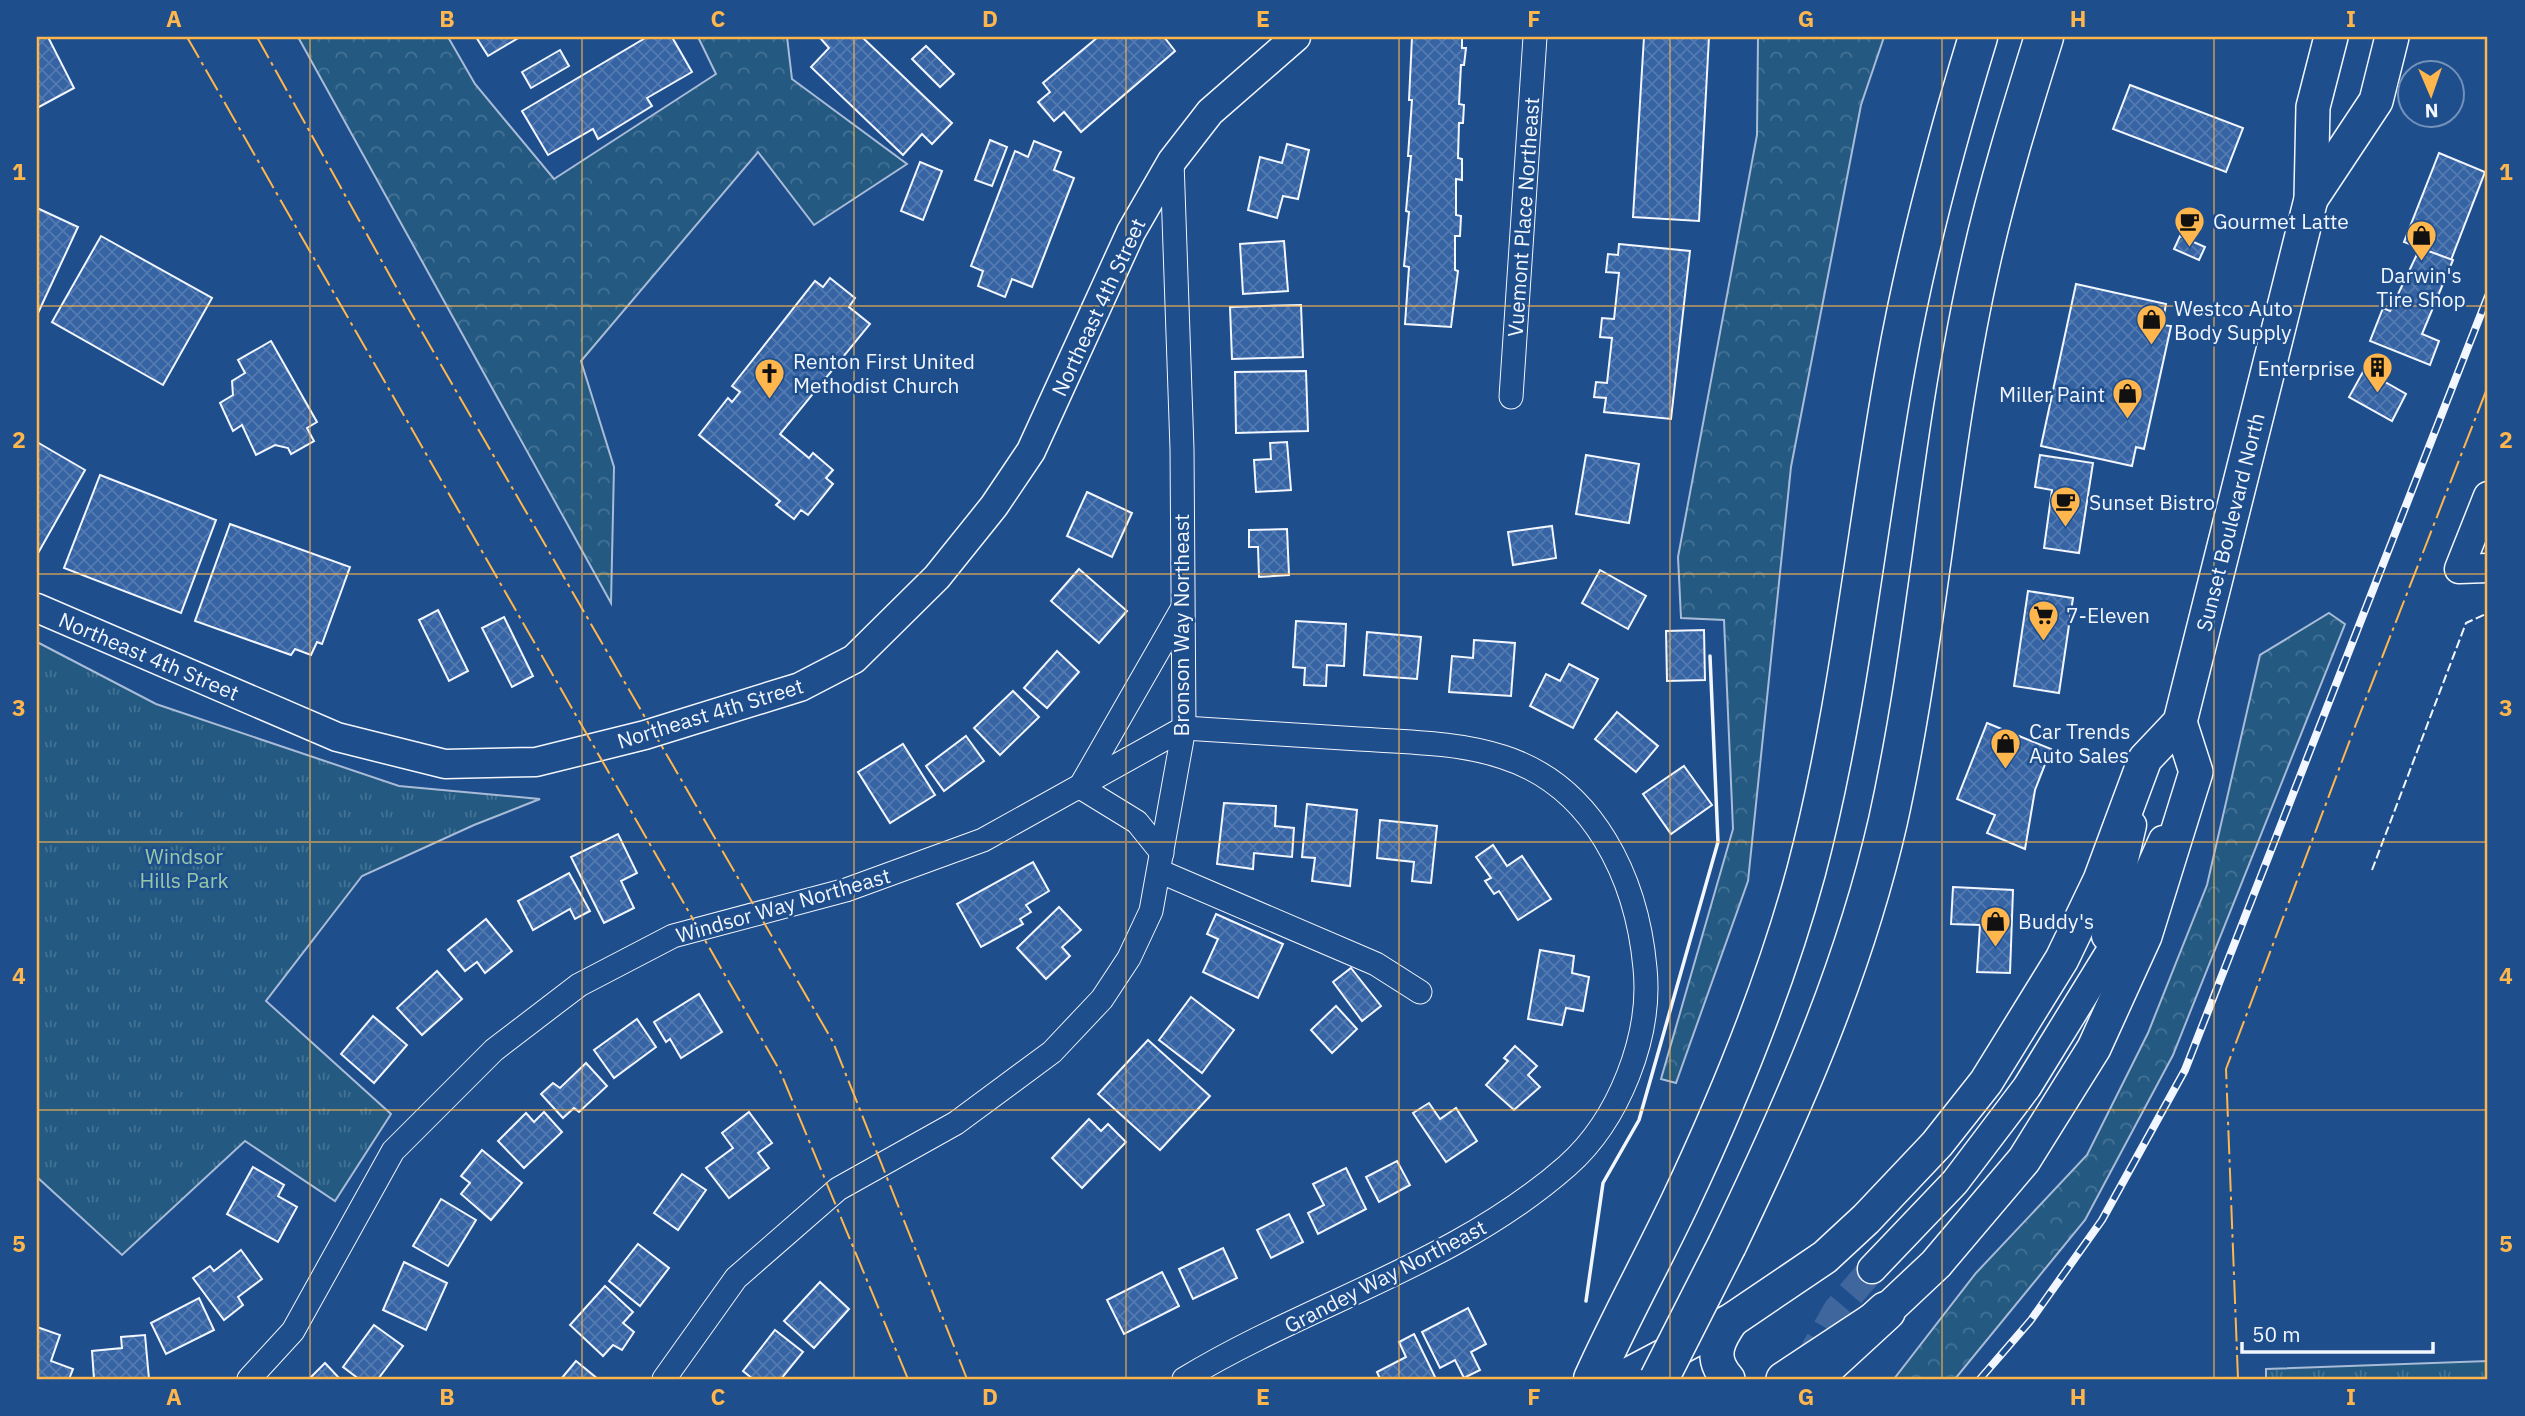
<svg xmlns="http://www.w3.org/2000/svg" width="2525" height="1416" font-family="'IBM Plex Sans',sans-serif">
	<style>
		.grass { fill: url(#grass-tufts); stroke: #a8bbd7; stroke-width: 2 }
		.forest { fill: url(#forest-crowns); stroke: #a8bbd7; stroke-width: 2 }
		.building { fill: url(#building-cross-hatch); stroke: #f2f6ff; stroke-width: 2 }
		.lines { fill: none; stroke-linecap: round; stroke-linejoin: round }
		.tertiary-tunnel { stroke: #3f679d; stroke-width: 28; stroke-dasharray: 28 14; stroke-linecap: butt }
		.minor-casing { stroke: #f2f6ff; stroke-width: 25 }
		.tertiary-casing { stroke: #f2f6ff; stroke-width: 31 }
		.secondary-casing { stroke: #f2f6ff; stroke-width: 36 }
		.motorway-casing { stroke: #f2f6ff; stroke-width: 41 }
		.minor { stroke: #1f4e8c; stroke-width: 23 }
		.tertiary { stroke: #1f4e8c; stroke-width: 28 }
		.secondary { stroke: #1f4e8c; stroke-width: 33 }
		.motorway { stroke: #1f4e8c; stroke-width: 38 }
		.rail-casing { stroke: #f2f6ff; stroke-width: 8 }
		.rail { stroke: #1f4e8c; stroke-width: 5; stroke-dasharray: 16; stroke-linecap: butt }
		.motorway-bridge-casing { stroke: #f2f6ff; stroke-width: 41; stroke-linecap: butt }
		.motorway-bridge { stroke: #1f4e8c; stroke-width: 38 }
		.fence { stroke: #f2f6ff; stroke-width: 2; stroke-dasharray: 9 3.5; stroke-linecap: butt }
		.wall { stroke: #f2f6ff; stroke-width: 3.5 }
		.power { stroke: #ffb74d; stroke-width: 2; stroke-dasharray: 24 5 3.5 5; stroke-linecap: butt }
		.grid { fill: none; stroke: #ffb74d; stroke-width: 2; stroke-opacity: 0.55 }
		.labels { text-anchor: middle; dominant-baseline: central; stroke-width: 5; stroke-linejoin: round; paint-order: stroke }
		.street-label { font-size: 21px; fill: #f2f6ff; stroke: #1f4e8c }
		.poi-label { font-size: 21px; fill: #f2f6ff; stroke: #1f4e8c; text-anchor: start }
		.park-label { font-size: 21px; fill: #97c8a6; stroke: #1f4e8c }
		.neatline { fill: none; stroke: #ffb74d; stroke-width: 2.5 }
		.grid-label { font-size: 23px; text-anchor: middle; font-weight: bold; fill: #ffb74d }
	</style>
	<defs>
		<pattern id="grass-tufts" width="24" height="20" patternUnits="userSpaceOnUse" patternTransform="scale(1.75)"><rect width="24" height="20" fill="#245a82"/><path d="M3 7l-1-3M5 7V3M7 7l1-3M15 17l-1-3M17 17v-4M19 17l1-3" fill="none" stroke="#447295"/></pattern>
		<pattern id="forest-crowns" width="20" height="18" patternUnits="userSpaceOnUse" patternTransform="scale(1.75)"><rect width="20" height="18" fill="#245a82"/><path d="M2 6a3 3 0 1 1 6 0M12 15a3 3 0 1 1 6 0" fill="none" stroke="#447295"/></pattern>
		<pattern id="building-cross-hatch" width="8" height="8" patternUnits="userSpaceOnUse" patternTransform="scale(1.75)"><rect width="8" height="8" fill="#3563a3"/><path d="M0 0l8 8M0 8l8-8" fill="none" stroke="#537ab1"/></pattern>
	</defs>
	<rect width="100%" height="100%" fill="#1f4e8c"/>
	<g class="grass">
		<path d="M37,642L156,704L399,786L540,799L474,825L362,876L266,1001L391,1114L335,1201L245,1141L122,1255L37,1177Z"/>
		<path d="M2488,1361V1379H2266V1369Z"/>
	</g>
	<g class="forest">
		<path d="M298,37H448L475,84L554,179L716,74L698,37H787L792,79L907,164L814,225L758,152L581,361L614,467L611,603Z"/>
		<path d="M1758,37H1884L1861,105L1791,467L1748,881L1676,1083L1661,1079L1733,829L1724,620L1681,618L1678,557L1757,135Z"/>
		<path d="M2329,613L2345,624L2173,1055L2085,1220L1955,1379H1894L1976,1273L2087,1155L2148,1033L2207,885L2260,655Z"/>
	</g>
	<g class="building">
		<path d="M37,37H48L74,88L37,108Z"/>
		<path d="M476,37H520L488,56Z"/>
		<path d="M647,37H672L692,72L647,98L652,106L598,139L593,129L548,155L522,111Z"/>
		<path d="M823,37H862L952,123L932,144L922,134L903,155L811,67L829,48L821,39Z"/>
		<path d="M1098,37H1164L1175,51L1081,132L1064,112L1054,121L1038,102L1050,92L1043,83Z"/>
		<path d="M1412,37H1462V48H1466L1464,65H1461L1459,104L1464,105L1463,123H1459L1458,158L1462,159V180L1456,179V215L1461,216L1460,236H1455V270L1458,271L1451,327L1405,324L1409,267L1404,266L1409,212L1406,211L1411,156H1408L1412,100H1409Z"/>
		<path d="M1644,37H1709L1699,221L1633,217Z"/>
		<path d="M926,46L954,74L940,87L912,59Z"/>
		<path d="M560,50L569,66L531,88L522,72Z"/>
		<path d="M2130,85L2243,128L2226,172L2113,129Z"/>
		<path d="M990,140L1007,147L992,186L975,180Z"/>
		<path d="M1034,141L1061,152L1054,170L1074,178L1032,287L1012,279L1005,297L978,286L983,271L971,266L1015,151L1028,157Z"/>
		<path d="M1287,144L1309,150L1298,199L1283,196L1277,218L1248,210L1260,157L1282,163Z"/>
		<path d="M2439,153L2485,172L2451,260L2404,242Z"/>
		<path d="M920,162L942,171L923,220L901,211Z"/>
		<path d="M37,208L78,227L38,313H37Z"/>
		<path d="M101,236L212,298L163,385L52,322Z"/>
		<path d="M2180,236L2205,247L2199,260L2174,249Z"/>
		<path d="M1284,241L1288,291L1243,294L1240,244Z"/>
		<path d="M1619,244L1690,251L1671,419L1604,412L1606,398L1594,397L1596,382L1607,383L1612,338L1600,337L1602,318L1614,319L1619,273L1606,272L1608,254L1618,255Z"/>
		<path d="M2420,248L2453,260L2422,334L2439,341L2430,365L2370,341L2383,308L2390,311Z"/>
		<path d="M830,278L855,298L849,307L870,324L780,434L809,458L813,453L833,470L826,478L833,484L808,515L801,510L794,519L776,505L780,501L699,435L728,398L732,402L740,392L732,386L815,281L823,287Z"/>
		<path d="M2076,284L2166,304L2162,325L2171,326L2144,449L2136,447L2132,466L2041,446Z"/>
		<path d="M1301,305L1303,357L1232,359L1230,307Z"/>
		<path d="M271,341L317,422L307,428L314,441L291,454L288,448L275,445L256,455L242,425L233,431L220,403L233,395L232,381L245,373L238,360Z"/>
		<path d="M2364,370L2406,394L2392,421L2349,397Z"/>
		<path d="M1306,371L1308,431L1236,433L1235,372Z"/>
		<path d="M37,442L85,470L37,555Z"/>
		<path d="M1287,442L1291,490L1256,492L1254,460L1271,459L1270,443Z"/>
		<path d="M1586,455L1639,464L1629,523L1576,514Z"/>
		<path d="M2040,455L2093,463L2079,553L2044,548L2052,490L2035,487Z"/>
		<path d="M100,475L216,520L181,613L64,568Z"/>
		<path d="M1087,492L1132,513L1112,557L1067,536Z"/>
		<path d="M230,524L350,567L322,644L317,642L311,655L295,649L291,655L195,621Z"/>
		<path d="M1552,526L1556,558L1513,565L1508,532Z"/>
		<path d="M1287,529L1289,575L1259,577L1258,547H1249V530Z"/>
		<path d="M1079,569L1127,611L1099,643L1051,601Z"/>
		<path d="M1600,570L1646,596L1628,629L1582,603Z"/>
		<path d="M2028,591L2073,598L2059,693L2014,686Z"/>
		<path d="M438,610L468,671L449,681L419,620Z"/>
		<path d="M504,617L533,676L512,687L482,628Z"/>
		<path d="M1296,621L1346,624L1344,666L1327,665L1326,686L1304,685L1305,668L1293,667Z"/>
		<path d="M1704,630L1705,680L1667,681L1666,631Z"/>
		<path d="M1367,632L1421,637L1417,679L1364,675Z"/>
		<path d="M1474,640L1515,643L1511,696L1449,692L1452,656L1473,658Z"/>
		<path d="M1057,651L1079,672L1047,708L1024,688Z"/>
		<path d="M1569,664L1598,679L1573,728L1530,706L1546,674L1560,681Z"/>
		<path d="M1013,691L1039,717L1000,755L974,728Z"/>
		<path d="M1617,712L1658,746L1636,772L1595,739Z"/>
		<path d="M1987,723L2051,749L2035,790L2025,849L1987,833L1995,815L1957,799Z"/>
		<path d="M966,736L984,761L944,791L926,766Z"/>
		<path d="M903,744L935,795L890,823L858,772Z"/>
		<path d="M1684,766L1712,805L1671,834L1643,794Z"/>
		<path d="M1224,803L1276,806L1275,826L1294,828L1292,857L1254,853L1253,869L1217,864Z"/>
		<path d="M1307,804L1357,810L1350,886L1312,881L1315,858L1302,857Z"/>
		<path d="M1380,820L1437,826L1431,883L1412,881L1414,862L1377,858Z"/>
		<path d="M618,834L637,873L621,881L634,908L604,923L571,857Z"/>
		<path d="M1493,845L1507,866L1522,856L1551,899L1518,920L1499,891L1494,894L1485,881L1491,878L1476,857Z"/>
		<path d="M1033,862L1049,891L1026,905L1031,912L1020,919L1023,924L981,947L957,904Z"/>
		<path d="M569,873L590,911L575,919L570,909L533,930L518,901Z"/>
		<path d="M1953,887L2013,890L2010,973L1977,972L1980,925L1951,924Z"/>
		<path d="M1059,907L1081,930L1062,947L1070,956L1046,979L1017,948Z"/>
		<path d="M1216,914L1283,944L1258,998L1203,972L1218,939L1207,934Z"/>
		<path d="M486,919L512,951L485,973L477,962L465,971L448,950Z"/>
		<path d="M1540,950L1574,956L1572,973L1589,977L1583,1011L1566,1008L1562,1025L1528,1019Z"/>
		<path d="M1351,968L1381,1006L1362,1021L1333,982Z"/>
		<path d="M437,971L462,999L422,1035L397,1008Z"/>
		<path d="M699,994L722,1032L681,1058L670,1039L666,1042L654,1022Z"/>
		<path d="M1191,997L1234,1030L1202,1073L1159,1040Z"/>
		<path d="M1336,1006L1357,1029L1332,1053L1311,1030Z"/>
		<path d="M373,1016L407,1045L374,1083L341,1054Z"/>
		<path d="M637,1019L656,1047L614,1078L594,1050Z"/>
		<path d="M1148,1040L1210,1096L1160,1150L1098,1094Z"/>
		<path d="M1515,1046L1537,1066L1528,1075L1540,1087L1514,1110L1486,1085L1508,1061L1504,1058Z"/>
		<path d="M586,1063L607,1086L579,1112L574,1108L563,1118L541,1094L553,1083L560,1088Z"/>
		<path d="M1429,1103L1440,1119L1456,1108L1477,1141L1446,1162L1413,1113Z"/>
		<path d="M544,1112L562,1132L524,1168L498,1141L526,1113L534,1122Z"/>
		<path d="M749,1112L772,1143L758,1153L769,1168L729,1198L706,1168L733,1148L722,1133Z"/>
		<path d="M1089,1119L1101,1131L1108,1124L1126,1142L1082,1188L1052,1158Z"/>
		<path d="M482,1150L522,1183L491,1220L461,1194L470,1183L461,1176Z"/>
		<path d="M1397,1161L1410,1185L1379,1202L1366,1177Z"/>
		<path d="M253,1167L284,1185L278,1196L297,1207L278,1242L227,1214Z"/>
		<path d="M1346,1168L1366,1209L1318,1234L1308,1213L1324,1205L1313,1184Z"/>
		<path d="M682,1174L706,1190L678,1230L654,1213Z"/>
		<path d="M441,1199L476,1220L448,1266L413,1246Z"/>
		<path d="M1289,1214L1303,1242L1271,1258L1257,1230Z"/>
		<path d="M638,1244L669,1268L640,1306L609,1281Z"/>
		<path d="M1223,1248L1237,1278L1193,1299L1179,1269Z"/>
		<path d="M241,1250L262,1279L238,1297L243,1305L224,1320L193,1278L210,1266L214,1271Z"/>
		<path d="M404,1262L447,1283L426,1330L383,1310Z"/>
		<path d="M1162,1272L1179,1306L1124,1334L1107,1300Z"/>
		<path d="M820,1282L849,1309L814,1348L784,1321Z"/>
		<path d="M605,1286L633,1312L623,1323L634,1332L622,1350L613,1345L603,1356L570,1325Z"/>
		<path d="M199,1298L214,1330L166,1354L151,1323Z"/>
		<path d="M1468,1308L1486,1344L1471,1352L1480,1370L1464,1378L1455,1360L1440,1368L1422,1332Z"/>
		<path d="M374,1325L403,1346L378,1379H359L343,1367Z"/>
		<path d="M37,1327L60,1335L51,1361L73,1369L69,1379H37Z"/>
		<path d="M775,1330L803,1352L781,1379H753L743,1371Z"/>
		<path d="M1414,1334L1436,1379H1380L1377,1372L1406,1357L1399,1342Z"/>
		<path d="M145,1335L149,1379H94L92,1351L122,1348L121,1337Z"/>
		<path d="M576,1361L598,1379H561Z"/>
		<path d="M325,1363L340,1379H313L311,1377Z"/>
	</g>
	<g class="lines">
		<path class="tertiary-tunnel" d="M1806,1365L1837,1310L1872,1269"/>
		<defs>
			<g id="minor">
				<path d="M1511,397L1535,37"/>
				<path d="M1162,853L1137,822L1080,787L1181,611"/>
				<path d="M1159,871L1376,964L1420,992"/>
				<path d="M249,1379L293,1331L393,1151L494,1050L579,985L673,936L846,890L983,840L1184,728"/>
				<path d="M664,1379L736,1278L838,1189L956,1123L1052,1052L1102,999L1129,958L1151,911L1184,728L1182,449L1172,161"/>
				<path d="M1184,1379C1309,1303 1456,1264 1567,1166C1619,1120 1652,1036 1645,968C1637,879 1594,786 1503,757C1458,742 1406,742 1359,739C1301,735 1242,732 1184,728"/>
			</g>
			<g id="tertiary">
				<path d="M2488,496L2459,569L2488,568"/>
				<path d="M37,608L337,737L445,764L536,762L645,735L800,687L854,659L937,577L994,506L1031,451L1131,232L1172,161L1210,112L1296,37"/>
				<path d="M2106,936L2132,825"/>
				<path d="M1872,1269L1955,1182L2027,1087L2120,936L2163,840"/>
			</g>
			<g id="secondary">
				<path d="M2311,199L2376,101L2392,37"/>
				<path d="M1620,1379L1732,1320L1825,1257L1866,1219L1937,1144L1986,1082L2062,959L2100,880L2145,759L2180,722L2311,199L2313,107L2331,37"/>
				<path d="M1728,1379C1709,1358 1717,1341 1732,1320"/>
				<path d="M1783,1379L1886,1311L1936,1264L2024,1160L2094,1048L2145,936L2196,772L2180,722"/>
			</g>
			<g id="motorway">
				<path d="M1727,1245C1793,1108 1854,970 1888,821C1929,636 1939,446 1981,261C1998,185 2021,111 2044,37"/>
				<path d="M1593,1379C1620,1319 1652,1261 1680,1202C1730,1096 1775,986 1806,872C1850,706 1865,534 1896,365C1916,254 1945,145 1978,37"/>
				<path d="M1812,1379L1886,1311"/>
			</g>
		</defs>
		<use href="#minor" class="minor-casing"/>
		<use href="#tertiary" class="tertiary-casing"/>
		<use href="#secondary" class="secondary-casing"/>
		<use href="#motorway" class="motorway-casing"/>
		<use href="#minor" class="minor"/>
		<use href="#tertiary" class="tertiary"/>
		<use href="#secondary" class="secondary"/>
		<use href="#motorway" class="motorway"/>
		<defs>
			<path id="rail" d="M1980,1379L2031,1320L2102,1220L2185,1070L2488,296"/>
		</defs>
		<use href="#rail" class="rail-casing"/>
		<use href="#rail" class="rail"/>
		<defs>
			<path id="motorway-bridge" d="M1659,1379L1727,1245"/>
		</defs>
		<use href="#motorway-bridge" class="motorway-bridge-casing"/>
		<use href="#motorway-bridge" class="motorway-bridge"/>
		<path class="fence" d="M2372,870L2466,623L2488,613"/>
		<path class="wall" d="M1586,1301L1603,1183L1639,1120L1718,842L1710,656"/>
		<g class="power">
			<path d="M187,37L780,1071L908,1379"/>
			<path d="M257,37L404,301L833,1042L967,1379"/>
			<path d="M2238,1379L2226,1069L2356,724L2488,386"/>
		</g>
	</g>
	<path class="grid" d="M310,37V1379M582,37V1379M854,37V1379M1126,37V1379M1399,37V1379M1670,37V1379M1942,37V1379M2214,37V1379M37,306H2488M37,574H2488M37,842H2488M37,1110H2488"/>
	<defs>
		<symbol id="cafe-pin" viewBox="-11 -11 22 30"><path d="M0 17L-7.5 6A9.5 9.5 0 1 1 7.5 6Z" fill="#ffb74d" stroke="#1f4e8c"/><path d="M-5.5-4.5H6V0H3Q3 3.5 0 3.5H-2.5Q-5.5 3.5-5.5 0ZM3-3.2v2h1.7v-2ZM-6 4.5H4V6H-6Z" fill="#111"/></symbol>
		<symbol id="shop-pin" viewBox="-11 -11 22 30"><path d="M0 17L-7.5 6A9.5 9.5 0 1 1 7.5 6Z" fill="#ffb74d" stroke="#1f4e8c"/><path d="M-5-2.5h2.3a2.7 3.5 0 0 1 5.4 0H5L5.5 6h-11ZM-1.5-2.5h3a1.5 2.3 0 0 0-3 0Z" fill="#111"/></symbol>
		<symbol id="building-pin" viewBox="-11 -11 22 30"><path d="M0 17L-7.5 6A9.5 9.5 0 1 1 7.5 6Z" fill="#ffb74d" stroke="#1f4e8c"/><path d="M-4-6H4V6H1V3H-1V6H-4ZM-2.5-4.3h1.7v1.8h-1.7ZM.8-4.3h1.7v1.8H.8ZM-2.5-1h1.7V.8h-1.7ZM.8-1h1.7V.8H.8Z" fill="#111"/></symbol>
		<symbol id="church-pin" viewBox="-11 -11 22 30"><path d="M0 17L-7.5 6A9.5 9.5 0 1 1 7.5 6Z" fill="#ffb74d" stroke="#1f4e8c"/><path d="M-1.2-6h2.4v3.5h3.3v2.4h-3.3V6h-2.4V-.1h-3.3v-2.4h3.3Z" fill="#111"/></symbol>
		<symbol id="supermarket-pin" viewBox="-11 -11 22 30"><path d="M0 17L-7.5 6A9.5 9.5 0 1 1 7.5 6Z" fill="#ffb74d" stroke="#1f4e8c"/><path d="M-6-5.5h2.5l.6 2H6L4.5 2H-2.5L-4.4-4H-6ZM-1.5 3.2a1.3 1.3 0 1 0 .1 0ZM3 3.2a1.3 1.3 0 1 0 .1 0Z" fill="#111"/></symbol>
	</defs>
	<g fill-rule="evenodd">
		<use href="#cafe-pin" x="2172" y="204" width="35" height="47"/>
		<use href="#shop-pin" x="2404" y="218" width="35" height="47"/>
		<use href="#shop-pin" x="2134" y="302" width="35" height="47"/>
		<use href="#building-pin" x="2360" y="350" width="35" height="47"/>
		<use href="#church-pin" x="752" y="356" width="35" height="47"/>
		<use href="#shop-pin" x="2110" y="376" width="35" height="47"/>
		<use href="#cafe-pin" x="2048" y="484" width="35" height="47"/>
		<use href="#supermarket-pin" x="2026" y="598" width="35" height="47"/>
		<use href="#shop-pin" x="1988" y="726" width="35" height="47"/>
		<use href="#shop-pin" x="1978" y="904" width="35" height="47"/>
	</g>
	<g class="labels">
		<g class="street-label">
			<text transform="translate(1523 217) rotate(-86)">Vuemont Place Northeast</text>
			<text transform="translate(1098 307) rotate(-65)">Northeast 4th Street</text>
			<text transform="translate(2230 522) rotate(-76)">Sunset Boulevard North</text>
			<text transform="translate(1181 625) rotate(-90)">Bronson Way Northeast</text>
			<text transform="translate(149 656) rotate(23)">Northeast 4th Street</text>
			<text transform="translate(710 713) rotate(-17)">Northeast 4th Street</text>
			<text transform="translate(783 905) rotate(-16)">Windsor Way Northeast</text>
			<text transform="translate(1385 1276) rotate(-27)">Grandey Way Northeast</text>
		</g>
		<g class="poi-label">
			<text x="2213" y="221">Gourmet Latte</text>
			<text x="2421" y="275" text-anchor="middle">Darwin's<tspan x="2421" dy="24">Tire Shop</tspan></text>
			<text x="2174" y="308">Westco Auto<tspan x="2174" dy="24">Body Supply</tspan></text>
			<text x="793" y="361">Renton First United<tspan x="793" dy="24">Methodist Church</tspan></text>
			<text x="2355" y="368" text-anchor="end">Enterprise</text>
			<text x="2105" y="394" text-anchor="end">Miller Paint</text>
			<text x="2089" y="502">Sunset Bistro</text>
			<text x="2066" y="615">7-Eleven</text>
			<text x="2029" y="731">Car Trends<tspan x="2029" dy="24">Auto Sales</tspan></text>
			<text x="2018" y="921">Buddy's</text>
		</g>
		<g class="park-label">
			<text x="184" y="856">Windsor<tspan x="184" dy="24">Hills Park</tspan></text>
		</g>
	</g>
	<rect width="2525" height="1416" fill="none" stroke="#1f4e8c" stroke-width="77"/>
	<g transform="translate(2431 94) rotate(178)"><circle r="33" fill="#1f4e8c" stroke="#7391ba" stroke-width="2"/>
	<path d="M0-5L12 26L0 18L-12 26Z" fill="#ffb74d"/>
	<text y="-10" font-size="19" font-weight="bold" text-anchor="middle" fill="#f2f6ff">N</text>
	</g>
	<path d="M2242 1342v10h191v-10" fill="none" stroke="#f2f6ff" stroke-width="3.5"/>
	<text x="2252" y="1342" font-size="21" fill="#f2f6ff" stroke="#1f4e8c" stroke-width="5" paint-order="stroke">50 m</text>
	<rect x="38" y="38" width="2448" height="1340" class="neatline"/>
	<g class="grid-label">
		<text x="174" y="27">A</text>
		<text x="447" y="27">B</text>
		<text x="718" y="27">C</text>
		<text x="990" y="27">D</text>
		<text x="1263" y="27">E</text>
		<text x="1534" y="27">F</text>
		<text x="1806" y="27">G</text>
		<text x="2078" y="27">H</text>
		<text x="2351" y="27">I</text>
		<text x="19" y="180">1</text>
		<text x="2506" y="180">1</text>
		<text x="19" y="448">2</text>
		<text x="2506" y="448">2</text>
		<text x="19" y="716">3</text>
		<text x="2506" y="716">3</text>
		<text x="19" y="984">4</text>
		<text x="2506" y="984">4</text>
		<text x="19" y="1252">5</text>
		<text x="2506" y="1252">5</text>
		<text x="174" y="1405">A</text>
		<text x="447" y="1405">B</text>
		<text x="718" y="1405">C</text>
		<text x="990" y="1405">D</text>
		<text x="1263" y="1405">E</text>
		<text x="1534" y="1405">F</text>
		<text x="1806" y="1405">G</text>
		<text x="2078" y="1405">H</text>
		<text x="2351" y="1405">I</text>
	</g>
</svg>
